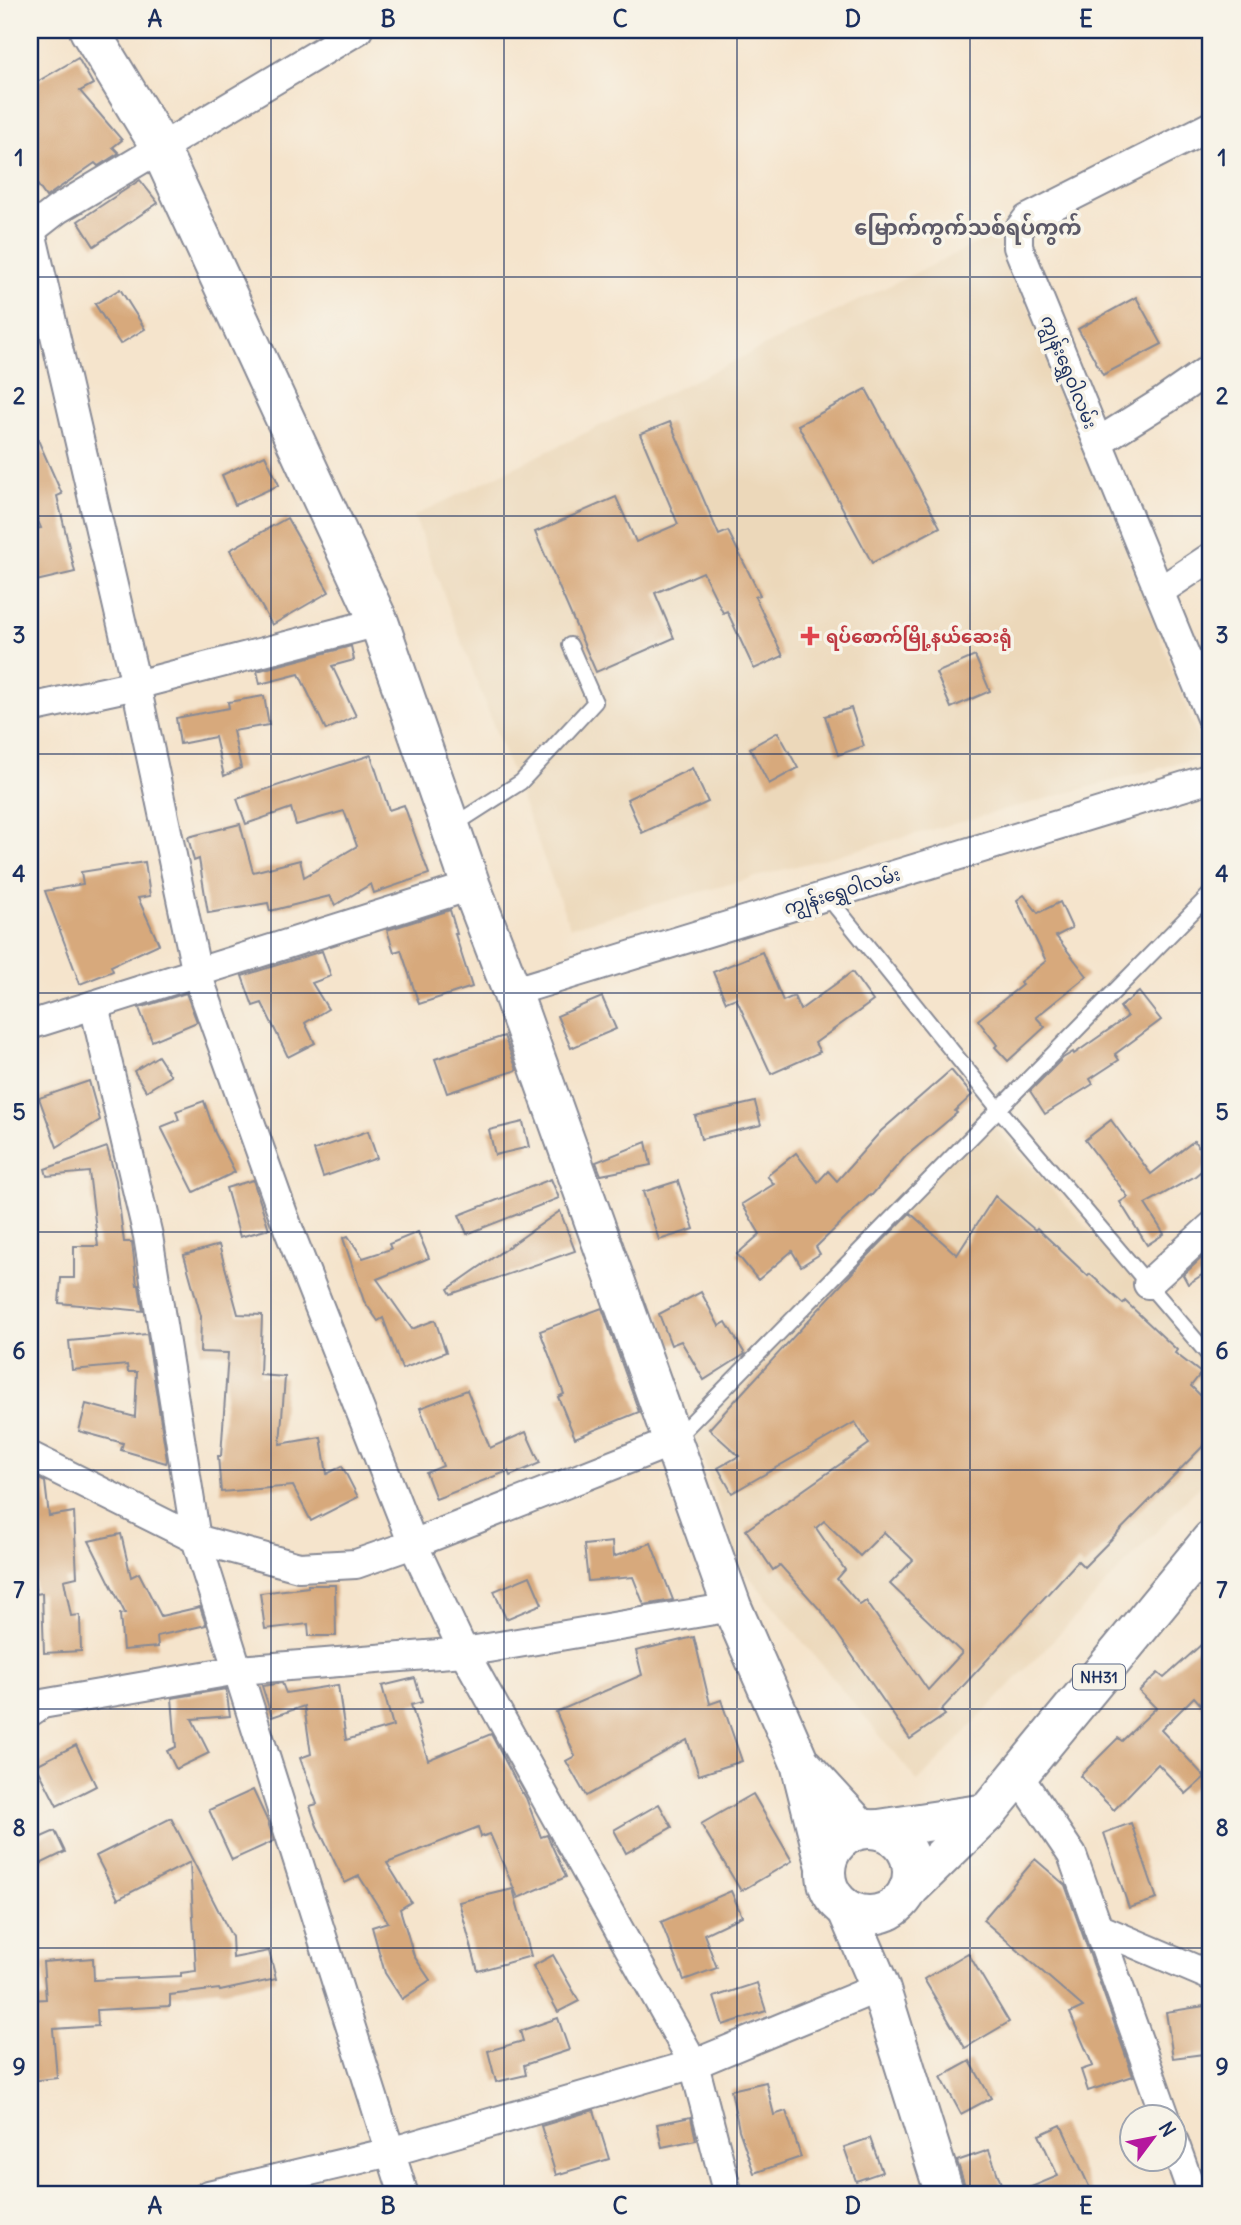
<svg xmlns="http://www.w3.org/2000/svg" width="1241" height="2225" font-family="Delius,'Noto Sans Myanmar',sans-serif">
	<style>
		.built { fill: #ecd8ba }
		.building { fill: #d7a97c; fill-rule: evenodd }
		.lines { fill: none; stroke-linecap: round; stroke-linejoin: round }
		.service-casing { stroke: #888a95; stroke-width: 18 }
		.minor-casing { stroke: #888a95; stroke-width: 32 }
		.primary-casing { stroke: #888a95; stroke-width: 42 }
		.trunk-casing { stroke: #888a95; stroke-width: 42 }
		.service { stroke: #fff; stroke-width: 14 }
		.minor { stroke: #fff; stroke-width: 28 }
		.primary { stroke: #fff; stroke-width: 38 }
		.trunk { stroke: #fff; stroke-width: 38 }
		.grid { fill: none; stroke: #1b2f5e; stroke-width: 2; stroke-opacity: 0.55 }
		.health-dot { fill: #e0444e; stroke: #f7f3e8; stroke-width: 2.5 }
		.labels { text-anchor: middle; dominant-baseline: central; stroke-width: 7; stroke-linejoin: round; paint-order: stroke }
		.shield { fill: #f7f3e8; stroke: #5d6a87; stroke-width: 2 }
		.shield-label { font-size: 16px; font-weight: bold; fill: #1b2f5e }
		.street-label { font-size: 18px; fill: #1b2f5e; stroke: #f7f3e8 }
		.health-label { font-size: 18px; font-weight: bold; fill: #be3a42; stroke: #f7f3e8; text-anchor: start }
		.quarter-label { font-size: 21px; font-weight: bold; fill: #5d5a68; stroke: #f7f3e8 }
		.neatline { fill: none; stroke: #1b2f5e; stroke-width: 2.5 }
		.grid-label { font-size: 23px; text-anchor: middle; font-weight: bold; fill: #1b2f5e }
	</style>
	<rect width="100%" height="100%" fill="#f7f3e8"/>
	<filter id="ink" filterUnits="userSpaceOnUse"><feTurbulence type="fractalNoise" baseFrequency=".0143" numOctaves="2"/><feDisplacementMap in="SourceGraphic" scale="14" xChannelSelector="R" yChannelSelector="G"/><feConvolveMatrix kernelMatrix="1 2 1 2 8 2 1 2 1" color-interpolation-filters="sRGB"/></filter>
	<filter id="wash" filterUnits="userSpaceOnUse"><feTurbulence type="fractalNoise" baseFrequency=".00686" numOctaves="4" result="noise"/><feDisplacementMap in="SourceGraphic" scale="28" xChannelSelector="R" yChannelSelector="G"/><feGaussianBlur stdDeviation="1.57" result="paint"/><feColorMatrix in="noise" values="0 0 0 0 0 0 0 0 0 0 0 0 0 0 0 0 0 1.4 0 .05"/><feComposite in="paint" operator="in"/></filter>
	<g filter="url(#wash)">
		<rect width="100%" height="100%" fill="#f5e4cc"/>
		<g class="built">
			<path d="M996,234L1072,403L1205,756L570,927L414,516Z"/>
			<path d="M982,1113L1211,1363V1474L918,1782L738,1563L692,1427Z"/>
		</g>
		<g id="blocks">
			<g class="building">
				<path d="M78,58L93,84L80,91L122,140L113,147L119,153L98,166L95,163L46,197L30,174V86Z"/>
				<path d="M140,180L158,203L94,246L78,221Z"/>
				<path d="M120,289L145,329L120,344L95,304Z"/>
				<path d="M1136,297L1162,344L1103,375L1078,329Z"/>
				<path d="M866,389L940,527L872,563L798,425Z"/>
				<path d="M30,422L62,494L57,496L75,572L36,581L30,556V530L41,528L30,502Z"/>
				<path d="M670,422L719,535L728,531L760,595L755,597L783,656L754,669L727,611L723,613L703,572L655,593L674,638L596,672L535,532L616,497L636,542L678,524L640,434Z"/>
				<path d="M265,455L279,485L235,505L222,475Z"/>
				<path d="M287,518L329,592L272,625L230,550Z"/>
				<path d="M351,646L354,660L332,666L356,716L326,730L299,674L260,684L257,671Z"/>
				<path d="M975,656L990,691L951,708L936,673Z"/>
				<path d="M264,696L269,725L233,731L241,768L224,776L215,737L180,744L176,718L229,708L228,702Z"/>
				<path d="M851,708L864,746L838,755L825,716Z"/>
				<path d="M778,732L798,768L769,784L750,748Z"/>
				<path d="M371,755L389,810L404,805L429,874L374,893L371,884L335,905L330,896L270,911L268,903L208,913L199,859L194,861L188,837L240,824L253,872L300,860L304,877L357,846L344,811L296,825L291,808L246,824L237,799Z"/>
				<path d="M692,768L708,802L642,833L627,799Z"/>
				<path d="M145,862L150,896L138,898L159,944L111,966L113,971L80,984L45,891L83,884L81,872Z"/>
				<path d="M1024,895L1038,913L1060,902L1072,928L1056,936L1087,976L1036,1017L1045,1027L1008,1061L995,1047L997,1045L978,1020L1022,985L1020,982L1046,961L1017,900Z"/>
				<path d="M450,910L457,934H455L472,987L419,1004L401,950L394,952L387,930Z"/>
				<path d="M322,951L331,976L312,983L328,1009L305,1023L315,1043L288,1057L262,1003L253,1006L242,976Z"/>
				<path d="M762,952L783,1001L794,996L800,1010L852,972L873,1001L815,1043L820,1052L771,1074L736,998L726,1002L713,972Z"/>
				<path d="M1139,992L1161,1020L1115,1054L1119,1060L1090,1079L1093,1084L1045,1114L1030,1091L1063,1058L1073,1052L1074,1054L1127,1017L1120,1007Z"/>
				<path d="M186,993L197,1022L152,1041L139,1008Z"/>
				<path d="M602,997L616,1029L571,1048L557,1016Z"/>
				<path d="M504,1036L517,1070L447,1093L435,1059Z"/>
				<path d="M158,1056L171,1076L146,1091L134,1071Z"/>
				<path d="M951,1070L972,1095L955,1111L957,1113L906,1156L871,1196L870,1195L816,1247L820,1254L801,1266L792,1251L758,1280L737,1254L760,1234L742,1204L774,1184L767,1176L796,1153L818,1182L828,1171L837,1181L881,1131Z"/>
				<path d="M89,1081L100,1120L57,1147L39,1098Z"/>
				<path d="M204,1101L215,1133L235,1172L194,1192L161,1127L179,1120L176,1111Z"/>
				<path d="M755,1102L761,1125L701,1139L695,1116Z"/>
				<path d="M1111,1120L1151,1174L1194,1141L1211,1163L1194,1177L1145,1204L1164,1234L1147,1245L1120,1202L1128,1197L1085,1140Z"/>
				<path d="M523,1122L529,1147L495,1155L489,1130Z"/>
				<path d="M368,1131L377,1158L323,1177L314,1150Z"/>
				<path d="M646,1142L651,1165L601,1175L596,1162Z"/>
				<path d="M107,1147L116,1180L124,1242H132L137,1285H139L143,1311L59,1303L61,1278H74V1246H98L89,1172L47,1176L45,1169Z"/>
				<path d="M551,1179L559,1198L467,1234L459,1215Z"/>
				<path d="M253,1180L269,1229L240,1237L226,1188Z"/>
				<path d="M678,1181L694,1229L659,1240L643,1192Z"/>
				<path d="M995,1196L1035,1230L1037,1228L1088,1276L1090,1274L1123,1304L1125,1301L1177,1350L1175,1353L1201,1373L1191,1386L1211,1406V1438L1084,1567L1078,1561L941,1710L945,1715L910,1739L823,1613L780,1565L773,1570L746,1530L869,1444L855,1422L732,1493L718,1468L739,1456L709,1429L862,1262L910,1213L957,1255ZM824,1521L860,1556L884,1532L913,1560L890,1584L962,1653L928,1690L866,1601L860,1605L837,1579L845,1570L816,1528Z"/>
				<path d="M560,1211L575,1251L451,1294L448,1289Z"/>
				<path d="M418,1232L429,1258L377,1279L412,1329L435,1320L446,1352L402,1369L383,1318L378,1321L364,1301L343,1238L348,1236L363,1258L391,1249L389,1244Z"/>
				<path d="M219,1245L238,1314L262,1315L260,1375L285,1377L280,1444L321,1437L327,1474L342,1466L358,1497L311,1521L293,1486L221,1492L218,1456H221L228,1353L200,1352L201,1316L184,1255Z"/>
				<path d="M1207,1253L1211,1260V1269L1188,1284L1183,1275Z"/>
				<path d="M701,1292L719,1326L726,1322L745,1354L704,1380L681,1341L671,1345L659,1314Z"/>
				<path d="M602,1308L639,1412L575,1438L558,1397L564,1394L540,1331Z"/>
				<path d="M147,1334L167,1460L166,1463L121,1450L123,1443L79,1431L86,1404L135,1417L137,1372H128L127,1365L72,1370L69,1341Z"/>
				<path d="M467,1390L490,1448L526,1432L540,1463L510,1476L508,1471L436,1499L426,1473L443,1466L420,1408Z"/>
				<path d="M30,1474L45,1482L49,1516L74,1512L77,1577L64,1580L71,1616L80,1615L81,1651L44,1653L42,1593L36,1594L30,1556Z"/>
				<path d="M121,1534L131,1577L139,1573L161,1616L200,1607L206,1625L157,1636L158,1647L123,1650L120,1614L125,1613L89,1541Z"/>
				<path d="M612,1542L613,1557L651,1543L673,1600L644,1605L633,1577L588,1581L584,1545Z"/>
				<path d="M530,1576L542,1604L506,1619L494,1591Z"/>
				<path d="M308,1585H335L336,1636H309L308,1624L265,1629L260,1593L308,1587Z"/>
				<path d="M1211,1636V1716L1194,1697L1161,1730L1205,1777L1186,1794L1158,1764L1114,1810L1080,1776L1118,1738L1122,1741L1156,1708L1139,1691L1158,1673L1164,1678Z"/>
				<path d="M694,1637L710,1704L721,1700L742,1761L699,1775L687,1740L586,1796L566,1761L575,1756L556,1712L642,1675L636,1651Z"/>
				<path d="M415,1678L422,1702L411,1705L428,1760L491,1734L522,1793H523L526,1798L541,1837L547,1835L566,1877L518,1898L490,1834L481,1837L478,1827L387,1863L411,1902L400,1909L414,1956L430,1980L402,1999L385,1973L372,1927L388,1922L359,1876L345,1883L317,1826L310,1806L317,1804L300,1758L311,1754L304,1706L272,1717L262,1686L282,1683L286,1693L338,1685L346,1740L393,1726L382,1686Z"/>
				<path d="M226,1689L230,1716L192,1719L209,1753L176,1769L167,1751L176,1747L172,1698Z"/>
				<path d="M76,1745L96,1786L57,1806L36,1765Z"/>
				<path d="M253,1790L268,1822L274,1841L232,1860L209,1810Z"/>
				<path d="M753,1794L792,1861L741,1891L701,1824Z"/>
				<path d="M659,1804L672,1827L626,1853L614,1830Z"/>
				<path d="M171,1818L232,1937L233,1958L269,1951L276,1979L220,1991L219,1989L170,1995V2006L97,2010L98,2026L53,2029L57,2078L30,2081V2000L46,1999L43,1962L93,1958L94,1980L181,1976V1973L196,1971L190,1862L118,1899L96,1856Z"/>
				<path d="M1131,1823L1157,1899L1129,1908L1104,1833Z"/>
				<path d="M55,1831L65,1852L30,1869V1842Z"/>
				<path d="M1035,1859L1065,1885L1133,2076L1088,2091L1081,2070L1093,2066L1070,2013L1083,2007L983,1920Z"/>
				<path d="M513,1889L531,1956L478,1971L459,1902Z"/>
				<path d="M731,1891L742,1916L704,1934L717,1968L684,1980L661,1922Z"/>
				<path d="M968,1953L1009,2022L965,2048L924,1979Z"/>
				<path d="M553,1955L579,2001L558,2012L533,1966Z"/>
				<path d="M757,1983L766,2011L723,2025L714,1997Z"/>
				<path d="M1211,2005V2053L1173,2058L1166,2012Z"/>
				<path d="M558,2018L569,2050L524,2065L526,2075L496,2082L488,2051L523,2041L520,2031Z"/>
				<path d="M970,2061L991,2098L961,2114L941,2077Z"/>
				<path d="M766,2082L774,2115L786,2111L801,2157L754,2173L739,2130L731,2090Z"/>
				<path d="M594,2110L609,2159L556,2175L541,2126Z"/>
				<path d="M691,2117L696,2140L662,2147L657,2124Z"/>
				<path d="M1061,2125L1093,2195H1012L1058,2176L1039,2135Z"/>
				<path d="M870,2138L882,2172L856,2181L844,2147Z"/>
				<path d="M989,2150L1005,2195H968L957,2161Z"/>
			</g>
		</g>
	</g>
	<g filter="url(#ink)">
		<use href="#blocks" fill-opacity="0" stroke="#888a95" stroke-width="2"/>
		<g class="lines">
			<defs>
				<g id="service">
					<path d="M451,827L521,782L595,702L570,645"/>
					<path d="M827,896L998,1108L1211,1358"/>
					<path d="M675,1439L1211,893"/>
				</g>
				<g id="minor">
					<path d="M1211,126L1027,219L1018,231V247L1211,718"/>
					<path d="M30,227L136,685L197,974L288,1228L413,1544L464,1652L694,2064L728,2195"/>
					<path d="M30,231L58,209L358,30"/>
					<path d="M1098,442L1165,400L1211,368"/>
					<path d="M1160,591L1211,557"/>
					<path d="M30,708L136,685L379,622"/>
					<path d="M512,992L1211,778"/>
					<path d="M94,1005L148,1236L196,1539L404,2195"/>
					<path d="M30,1025L471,886"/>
					<path d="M1148,1284L1211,1227"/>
					<path d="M30,1456L196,1539L299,1567L356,1564L413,1544L674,1441"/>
					<path d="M30,1712L42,1704L238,1670L464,1652L732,1607"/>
					<path d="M1018,1775L1072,1855L1165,2116"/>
					<path d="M1098,1928L1211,1976"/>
					<path d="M1174,2142L1193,2195"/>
					<path d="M208,2195L390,2152L694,2064L880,1987"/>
				</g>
				<g id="primary">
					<path d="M89,30L156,140L379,622L471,886L512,992L732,1607L800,1763L825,1863"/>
					<path d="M804,1767L860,1828"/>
				</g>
				<g id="trunk">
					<path d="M879,1829L987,1813"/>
					<circle cx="869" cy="1872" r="43"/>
					<path d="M908,1890L987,1813L1211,1540"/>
					<path d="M847,1910L880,1987L945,2195"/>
				</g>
			</defs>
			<use href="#service" class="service-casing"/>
			<use href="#minor" class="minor-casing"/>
			<use href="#primary" class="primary-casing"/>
			<use href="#trunk" class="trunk-casing"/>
			<use href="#service" class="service"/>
			<use href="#minor" class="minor"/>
			<use href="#primary" class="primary"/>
			<use href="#trunk" class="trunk"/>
		</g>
	</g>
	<path class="grid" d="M271,30V2195M504,30V2195M737,30V2195M970,30V2195M30,277H1211M30,516H1211M30,754H1211M30,993H1211M30,1232H1211M30,1470H1211M30,1709H1211M30,1948H1211"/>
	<path class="health-dot" d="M806.5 625.5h7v7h7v7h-7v7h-7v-7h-7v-7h7z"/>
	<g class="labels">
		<rect class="shield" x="1073" y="1664.5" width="52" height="25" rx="5"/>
		<g class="shield-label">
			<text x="1099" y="1677">NH31</text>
		</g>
		<g class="street-label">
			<text transform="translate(1069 372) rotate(68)">ကျွန်းရွှေဝါလမ်း</text>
			<text transform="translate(842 891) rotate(-17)">ကျွန်းရွှေဝါလမ်း</text>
		</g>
		<g class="health-label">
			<text x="826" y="636">ရပ်စောက်မြို့နယ်ဆေးရုံ</text>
		</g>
		<g class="quarter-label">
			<text x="968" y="227">မြောက်ကွက်သစ်ရပ်ကွက်</text>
		</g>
	</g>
	<rect width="1241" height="2225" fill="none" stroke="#f7f3e8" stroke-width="77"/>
	<g transform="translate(1153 2138) rotate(58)"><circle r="33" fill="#f7f3e8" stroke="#9fa5b1" stroke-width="2"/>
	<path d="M0-5L12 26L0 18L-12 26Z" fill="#b5179e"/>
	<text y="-10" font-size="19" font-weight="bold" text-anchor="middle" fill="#1b2f5e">N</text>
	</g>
	<rect x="38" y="38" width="1164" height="2148" class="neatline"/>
	<g class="grid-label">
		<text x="155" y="27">A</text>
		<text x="388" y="27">B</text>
		<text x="620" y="27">C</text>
		<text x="853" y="27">D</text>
		<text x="1086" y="27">E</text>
		<text x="19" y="166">1</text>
		<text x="1222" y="166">1</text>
		<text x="19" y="404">2</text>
		<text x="1222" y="404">2</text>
		<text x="19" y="643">3</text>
		<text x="1222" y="643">3</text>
		<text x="19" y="882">4</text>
		<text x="1222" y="882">4</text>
		<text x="19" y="1120">5</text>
		<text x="1222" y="1120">5</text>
		<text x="19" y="1359">6</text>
		<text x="1222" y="1359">6</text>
		<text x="19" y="1598">7</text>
		<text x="1222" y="1598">7</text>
		<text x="19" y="1836">8</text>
		<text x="1222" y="1836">8</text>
		<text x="19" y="2075">9</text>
		<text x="1222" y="2075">9</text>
		<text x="155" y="2214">A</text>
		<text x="388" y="2214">B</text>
		<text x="620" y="2214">C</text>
		<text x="853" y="2214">D</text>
		<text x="1086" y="2214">E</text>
	</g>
</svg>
